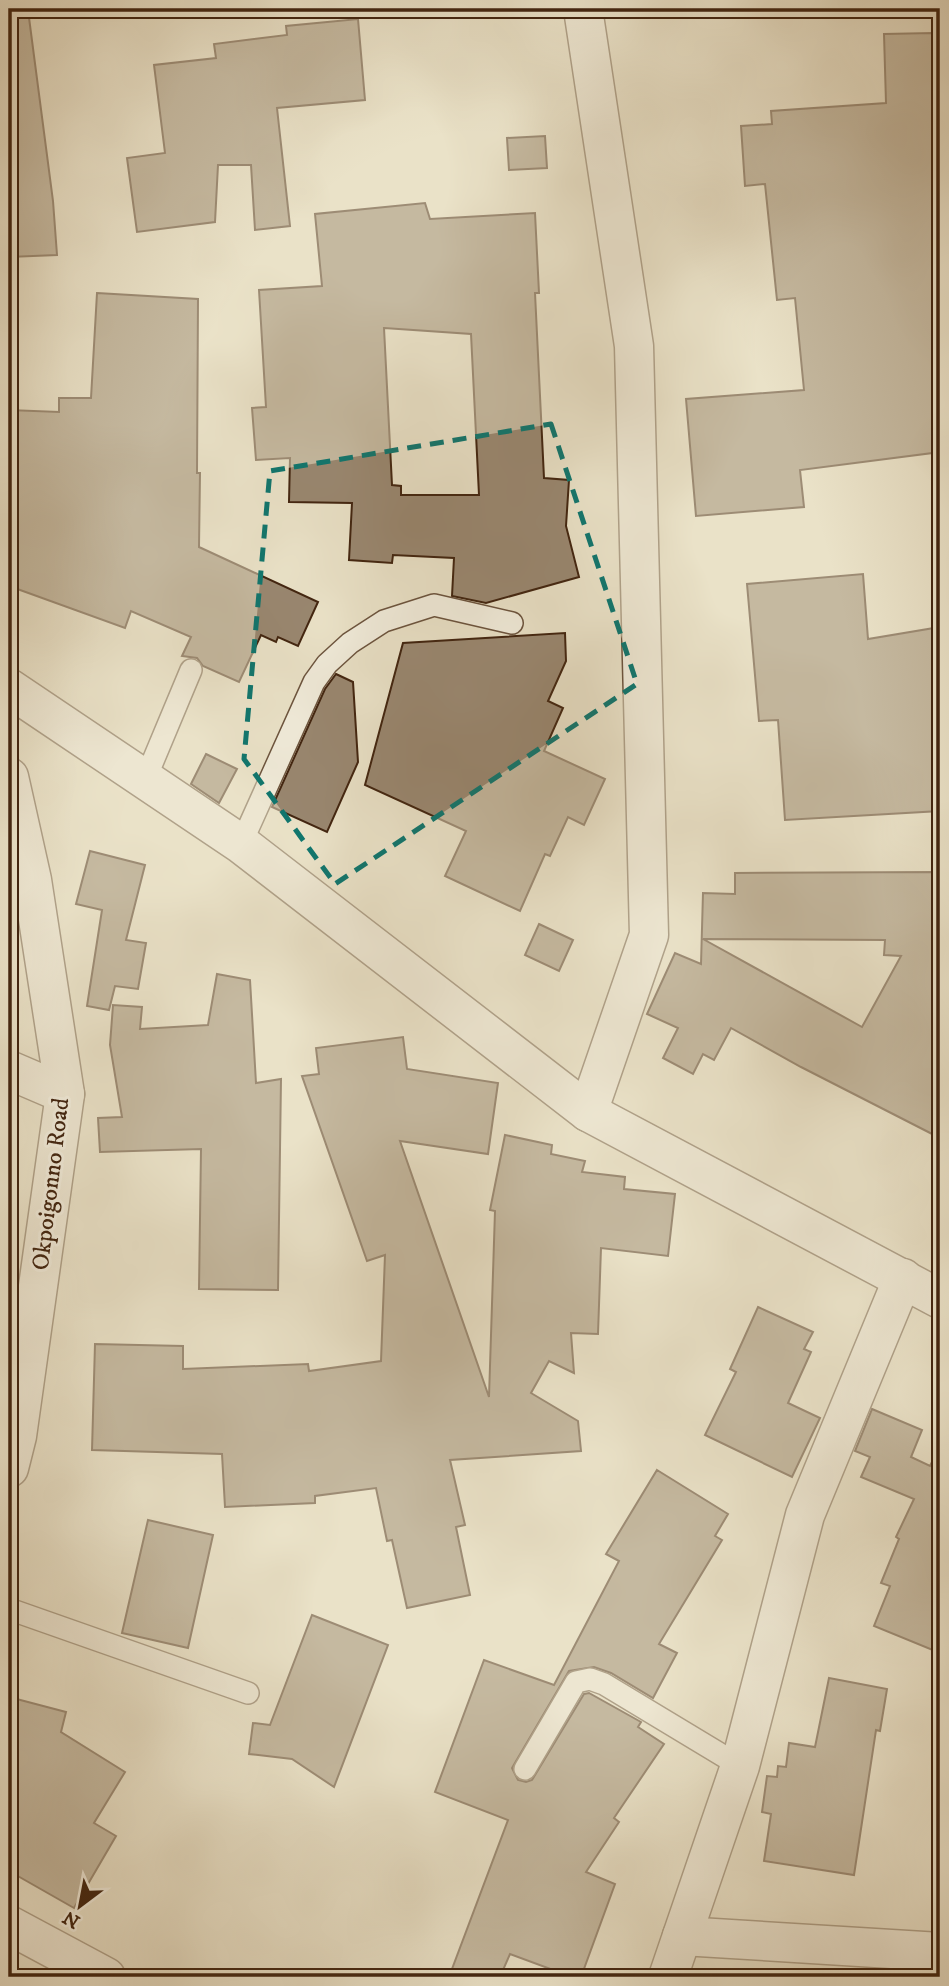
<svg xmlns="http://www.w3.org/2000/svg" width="949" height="1986" font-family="'IM FELL DW Pica',serif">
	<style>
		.building { fill: #998770; stroke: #422510; stroke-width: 2; fill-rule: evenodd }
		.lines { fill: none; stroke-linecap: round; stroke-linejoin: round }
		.lane-casing { stroke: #6c543e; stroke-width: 24 }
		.street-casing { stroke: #6c543e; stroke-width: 41 }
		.lane { stroke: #f1ecdb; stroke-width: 21 }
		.street { stroke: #f1ecdb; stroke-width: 38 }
		.marked { fill: none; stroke: #0f766e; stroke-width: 5; stroke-dasharray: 14 9; stroke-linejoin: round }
		.labels { text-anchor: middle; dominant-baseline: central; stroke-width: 6; stroke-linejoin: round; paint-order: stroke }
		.street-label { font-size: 24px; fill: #422510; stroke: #f1ecdb }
	</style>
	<rect width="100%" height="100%" fill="#eae2c8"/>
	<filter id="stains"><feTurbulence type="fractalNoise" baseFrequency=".00286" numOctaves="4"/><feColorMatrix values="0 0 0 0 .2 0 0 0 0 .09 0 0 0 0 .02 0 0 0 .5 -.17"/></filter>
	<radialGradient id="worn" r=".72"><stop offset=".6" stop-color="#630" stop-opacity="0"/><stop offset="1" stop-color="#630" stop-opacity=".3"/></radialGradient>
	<g class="building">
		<path d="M28,10L53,201L57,255L9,257V11Z"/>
		<path d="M358,19L365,100L277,108L290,226L255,230L251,165H218L215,222L137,232L127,158L165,153L154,65L216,58L214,44L287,35L286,26Z"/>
		<path d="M933,33L934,79H940V452L800,470L804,507L696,516L686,399L804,390L795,298L777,300L765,184L745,186L741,126L772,124L771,111L886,103L884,34Z"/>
		<path d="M545,136L547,168L509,170L507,138Z"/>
		<path d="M425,203L430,219L535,213L539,293H535L544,478L569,480L566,526L579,577L486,603L452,596L454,558L393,555L392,563L349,560L352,503L289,502L290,458L256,460L252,408L266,407L259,290L322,286L315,214ZM384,328L471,334L479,495H401V486L392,485Z"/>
		<path d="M97,293L198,299L197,473H200L199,547L318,602L298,646L278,637L276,642L261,635L239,682L203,666L197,658L182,656L191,637L131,611L125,628L9,586V410L59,412V398H91Z"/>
		<path d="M863,574L868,639L940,627V811L785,820L778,720L759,721L747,584Z"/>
		<path d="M565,633L566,661L548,701L563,708L544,751L605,779L584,825L568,817L550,856L545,854L520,911L445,876L466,831L365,785L403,643Z"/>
		<path d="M336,674L353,682L358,762L327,832L272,807L325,689Z"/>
		<path d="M206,754L237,769L219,803L191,784Z"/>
		<path d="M90,851L145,865L126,940L146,943L138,989L115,986L109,1010L87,1006L102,910L76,904Z"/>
		<path d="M940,872V1138L801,1067L731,1028L714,1060L703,1054L693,1074L663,1058L678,1028L647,1014L675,953L701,964L703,893L735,894V873ZM703,939L885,940L884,955L901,956L862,1027Z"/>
		<path d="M539,924L573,940L559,971L525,955Z"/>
		<path d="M217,974L250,980L256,1083L281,1079L278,1290L199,1289L201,1149L100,1152L98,1118L122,1117L110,1045L113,1005L142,1007L140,1029L208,1025Z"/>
		<path d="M403,1037L407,1069L498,1083L488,1154L400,1141L489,1397L495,1211L490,1210L505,1135L552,1145L551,1154L585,1161L582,1172L625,1177L624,1189L675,1194L668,1256L601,1248L598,1334L571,1333L574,1373L549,1361L531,1393L578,1421L581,1451L450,1460L465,1525L456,1527L470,1595L407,1608L392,1540L387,1541L376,1488L315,1496V1503L225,1507L222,1454L92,1450L95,1344L183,1346V1369L308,1364L309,1371L381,1361L385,1255L367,1261L302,1076L319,1074L316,1048Z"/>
		<path d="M758,1307L813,1332L804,1349L811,1352L788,1403L820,1418L792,1477L705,1435L736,1372L730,1369Z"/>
		<path d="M872,1409L922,1430L911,1457L930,1466L940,1446V1653L874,1626L890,1586L881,1583L899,1539L896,1537L914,1499L861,1477L870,1457L855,1451Z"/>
		<path d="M657,1470L728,1514L715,1536L722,1540L659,1644L677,1653L653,1698L611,1673L594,1667L569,1671L512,1768L518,1780L526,1782L532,1780L584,1694L589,1693L641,1722L638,1727L664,1744L614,1818L619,1822L586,1872L615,1884L581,1977H572L510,1954L500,1977H449L508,1820L435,1792L484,1660L554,1685L619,1561L606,1554Z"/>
		<path d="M148,1520L213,1535L188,1648L122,1633Z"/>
		<path d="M312,1615L388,1645L334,1787L292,1759L249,1754L253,1723L270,1725Z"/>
		<path d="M829,1678L887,1689L880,1731L876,1730L854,1875L764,1861L771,1814L762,1812L767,1776L777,1777L778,1766L786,1767L789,1743L815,1747Z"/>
		<path d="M9,1697L66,1712L61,1732L125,1772L94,1823L116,1836L74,1908L9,1871Z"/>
	</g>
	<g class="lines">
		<defs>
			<g id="lane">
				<path d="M145,780L191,670"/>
				<path d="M241,844L314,682L327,664L350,643L384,621L434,605L512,623"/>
				<path d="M9,1609L248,1693"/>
				<path d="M525,1769L576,1682L590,1679L604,1684L740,1766"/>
			</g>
			<g id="street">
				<path d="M583,9L634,346L649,935L588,1112"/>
				<path d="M9,688L241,844L588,1112L940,1299"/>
				<path d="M9,777L32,880L65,1094L17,1436L9,1468"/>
				<path d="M9,1070L65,1094"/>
				<path d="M9,1925L106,1977"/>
				<path d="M682,1936L940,1952"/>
				<path d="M668,1977L740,1766L805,1515L903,1278"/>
			</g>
		</defs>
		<use href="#lane" class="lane-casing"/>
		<use href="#street" class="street-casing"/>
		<use href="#lane" class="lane"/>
		<use href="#street" class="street"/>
	</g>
	<path d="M0 0H949V1986H0ZM551,424L637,684L335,884L244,759L270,471Z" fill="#eae2c8" fill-opacity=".55" fill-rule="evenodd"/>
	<path class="marked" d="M551,424L637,684L335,884L244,759L270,471Z"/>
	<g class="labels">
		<g class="street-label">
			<text transform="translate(51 1184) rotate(-83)">Okpoigonno Road</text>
		</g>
	</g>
	<rect width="949" height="1986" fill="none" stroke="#eae2c8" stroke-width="35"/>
	<rect x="10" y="10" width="928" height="1965" fill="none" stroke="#422510" stroke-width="3.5"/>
	<rect x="18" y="18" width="914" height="1951" fill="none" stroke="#422510" stroke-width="2"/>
	<g transform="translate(80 1906) rotate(212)" stroke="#f1ecdb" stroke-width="5" paint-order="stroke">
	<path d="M0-5L12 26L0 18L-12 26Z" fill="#422510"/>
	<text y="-10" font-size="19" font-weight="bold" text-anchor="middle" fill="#422510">N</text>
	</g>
	<rect width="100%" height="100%" filter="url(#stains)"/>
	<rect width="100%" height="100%" fill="url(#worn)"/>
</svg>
